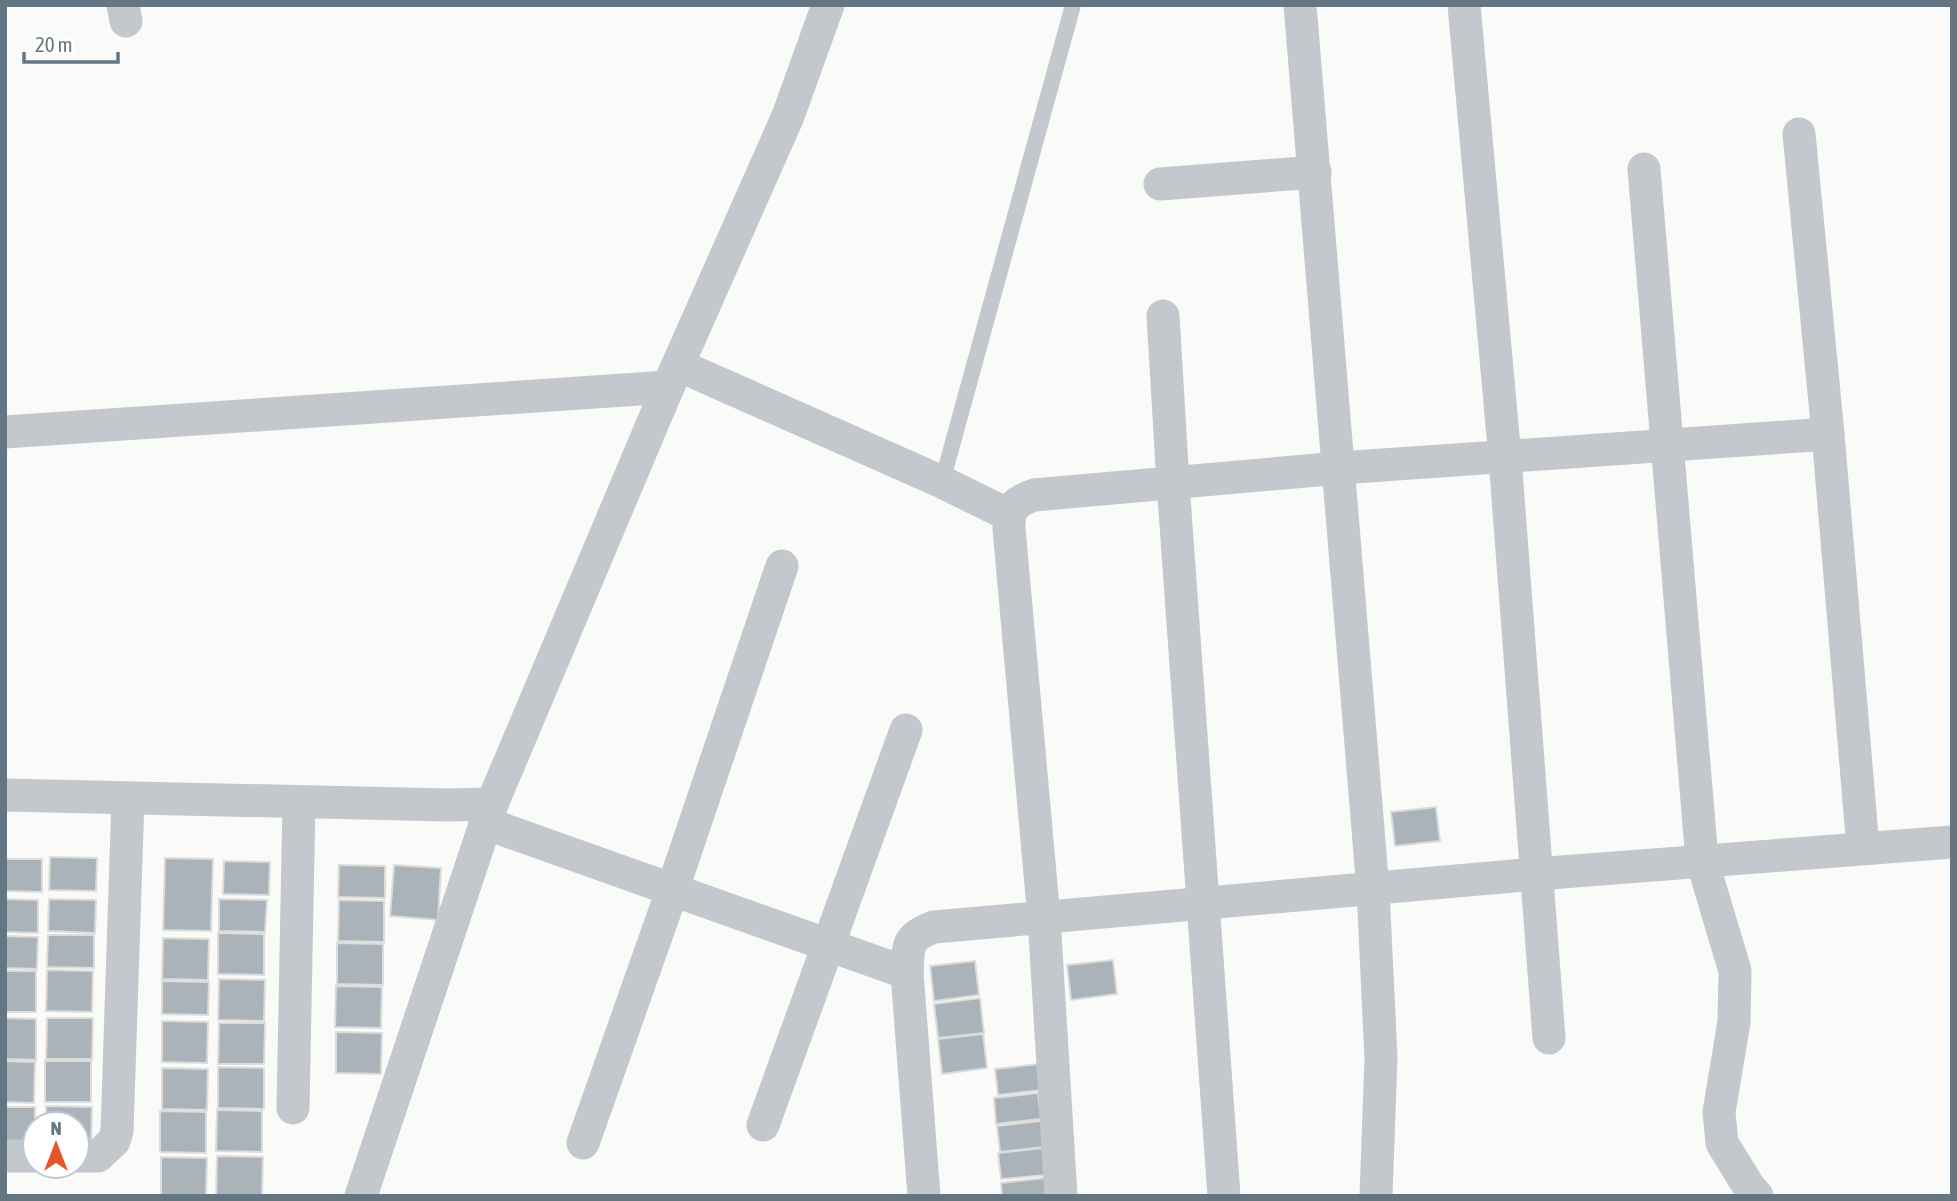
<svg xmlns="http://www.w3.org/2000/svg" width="1957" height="1201" font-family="'Asap Condensed',sans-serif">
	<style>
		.building { fill: #aab3b9; stroke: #dcdcda; stroke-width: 2 }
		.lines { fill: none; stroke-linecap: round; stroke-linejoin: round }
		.service { stroke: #c3c8cc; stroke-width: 16 }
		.minor { stroke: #c3c8cc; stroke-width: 33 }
	</style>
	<rect width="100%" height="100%" fill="#fafaf8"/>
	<g class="building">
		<path d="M1436,807L1440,841L1395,846L1391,812Z"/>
		<path d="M50,857L97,858L96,891L49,890Z"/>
		<path d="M165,858L213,859L211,931L163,930Z"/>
		<path d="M5,859H42V892L5,891Z"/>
		<path d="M224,861L270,862L269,895L223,894Z"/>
		<path d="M339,865L385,866V898L338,897Z"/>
		<path d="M394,865L441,868L438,920L390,916Z"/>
		<path d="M5,899L38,900V933L5,932Z"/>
		<path d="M49,899L96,900L95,933L48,931Z"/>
		<path d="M219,899L267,900L265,932L219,931Z"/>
		<path d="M339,900L384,901V942L338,941Z"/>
		<path d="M218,933L264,934V975L218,974Z"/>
		<path d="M48,935H94V968L47,967Z"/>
		<path d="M5,936L38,937L37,969L5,968Z"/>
		<path d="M163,938L209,939L208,980L162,979Z"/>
		<path d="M337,943L383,944V985L337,984Z"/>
		<path d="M1113,960L1117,994L1071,1000L1067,965Z"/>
		<path d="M975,961L979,995L934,1001L930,966Z"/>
		<path d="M47,970L93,971L92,1012L46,1011Z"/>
		<rect x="5" y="971" width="31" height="41"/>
		<path d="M219,979L265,980L264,1021L218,1020Z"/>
		<path d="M162,981L209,982L208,1015L162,1014Z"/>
		<path d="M336,986L382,987L381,1028L335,1027Z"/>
		<path d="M980,998L984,1033L938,1038L934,1004Z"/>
		<path d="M5,1018L36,1019V1060L5,1059Z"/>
		<path d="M47,1018H93L92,1059H46Z"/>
		<path d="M162,1021L208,1022L207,1063L162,1062Z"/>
		<path d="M219,1023H265L264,1064H218Z"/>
		<path d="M336,1032L382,1033L381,1074L336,1073Z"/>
		<path d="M983,1034L987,1068L942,1074L938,1039Z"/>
		<path d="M5,1061L35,1062L34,1103L5,1102Z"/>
		<rect x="45" y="1061" width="46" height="41"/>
		<path d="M1039,1064L1042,1090L998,1095L995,1069Z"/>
		<path d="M218,1067L264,1068V1109L218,1108Z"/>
		<path d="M162,1068L208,1069L207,1110L162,1109Z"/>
		<path d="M1038,1093L1041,1119L996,1124L994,1098Z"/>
		<path d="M46,1106L92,1107L91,1148H77V1124H46Z"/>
		<rect x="5" y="1107" width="30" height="41"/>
		<path d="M217,1110L262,1111V1152L216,1151Z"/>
		<path d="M160,1111L206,1112V1153L160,1152Z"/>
		<path d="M1041,1121L1044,1147L1000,1152L997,1126Z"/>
		<path d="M1043,1148L1046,1175L1001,1179L998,1153Z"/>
		<path d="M217,1156L263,1157L262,1196H216Z"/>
		<path d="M161,1157L207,1158L206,1196H161Z"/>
		<path d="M1045,1178L1047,1196H1002L1001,1183Z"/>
	</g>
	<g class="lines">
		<path class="service" d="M942,482L1073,5"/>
		<g class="minor">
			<path d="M123,5L126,21"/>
			<path d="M1300,5L1373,890L1381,1058L1376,1196"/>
			<path d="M1464,5L1505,458L1549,1038"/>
			<path d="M1799,134L1828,434L1863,848"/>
			<path d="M1644,169L1702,860L1735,971L1734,1022L1719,1112L1722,1143L1749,1187L1757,1196"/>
			<path d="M1160,184L1315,172"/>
			<path d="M1163,316L1173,483L1224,1196"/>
			<path d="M678,365L942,482L1009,515"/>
			<path d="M5,432L668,387"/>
			<path d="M5,795L448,805L492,804"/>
			<path d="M485,823L907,973"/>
			<path d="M293,1108L299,802"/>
			<path d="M763,1125L906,730"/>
			<path d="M583,1143L672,891L782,566"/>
			<path d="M5,1156H35"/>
			<path d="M77,1156H98L114,1141L117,1131L128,798"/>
			<path d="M361,1196L492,804L668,387L788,116L828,5"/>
			<path d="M924,1196L907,973C909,945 905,938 934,927L1536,874L1952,842"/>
			<path d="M1061,1196L1044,918L1009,529C1009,507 1014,503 1034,495L1340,468L1828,434"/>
		</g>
	</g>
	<rect width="1957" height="1201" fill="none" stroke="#657683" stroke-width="14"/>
	<g transform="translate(56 1145)"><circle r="33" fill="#ffffff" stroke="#c1c8cd" stroke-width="2"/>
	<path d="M0-5L12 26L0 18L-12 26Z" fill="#e4572e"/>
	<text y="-10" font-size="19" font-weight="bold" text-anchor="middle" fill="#657683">N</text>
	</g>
	<path d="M24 52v10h94v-10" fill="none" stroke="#657683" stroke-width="3.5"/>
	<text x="35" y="52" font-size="21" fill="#657683" stroke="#ffffff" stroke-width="5" paint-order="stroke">20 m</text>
</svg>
